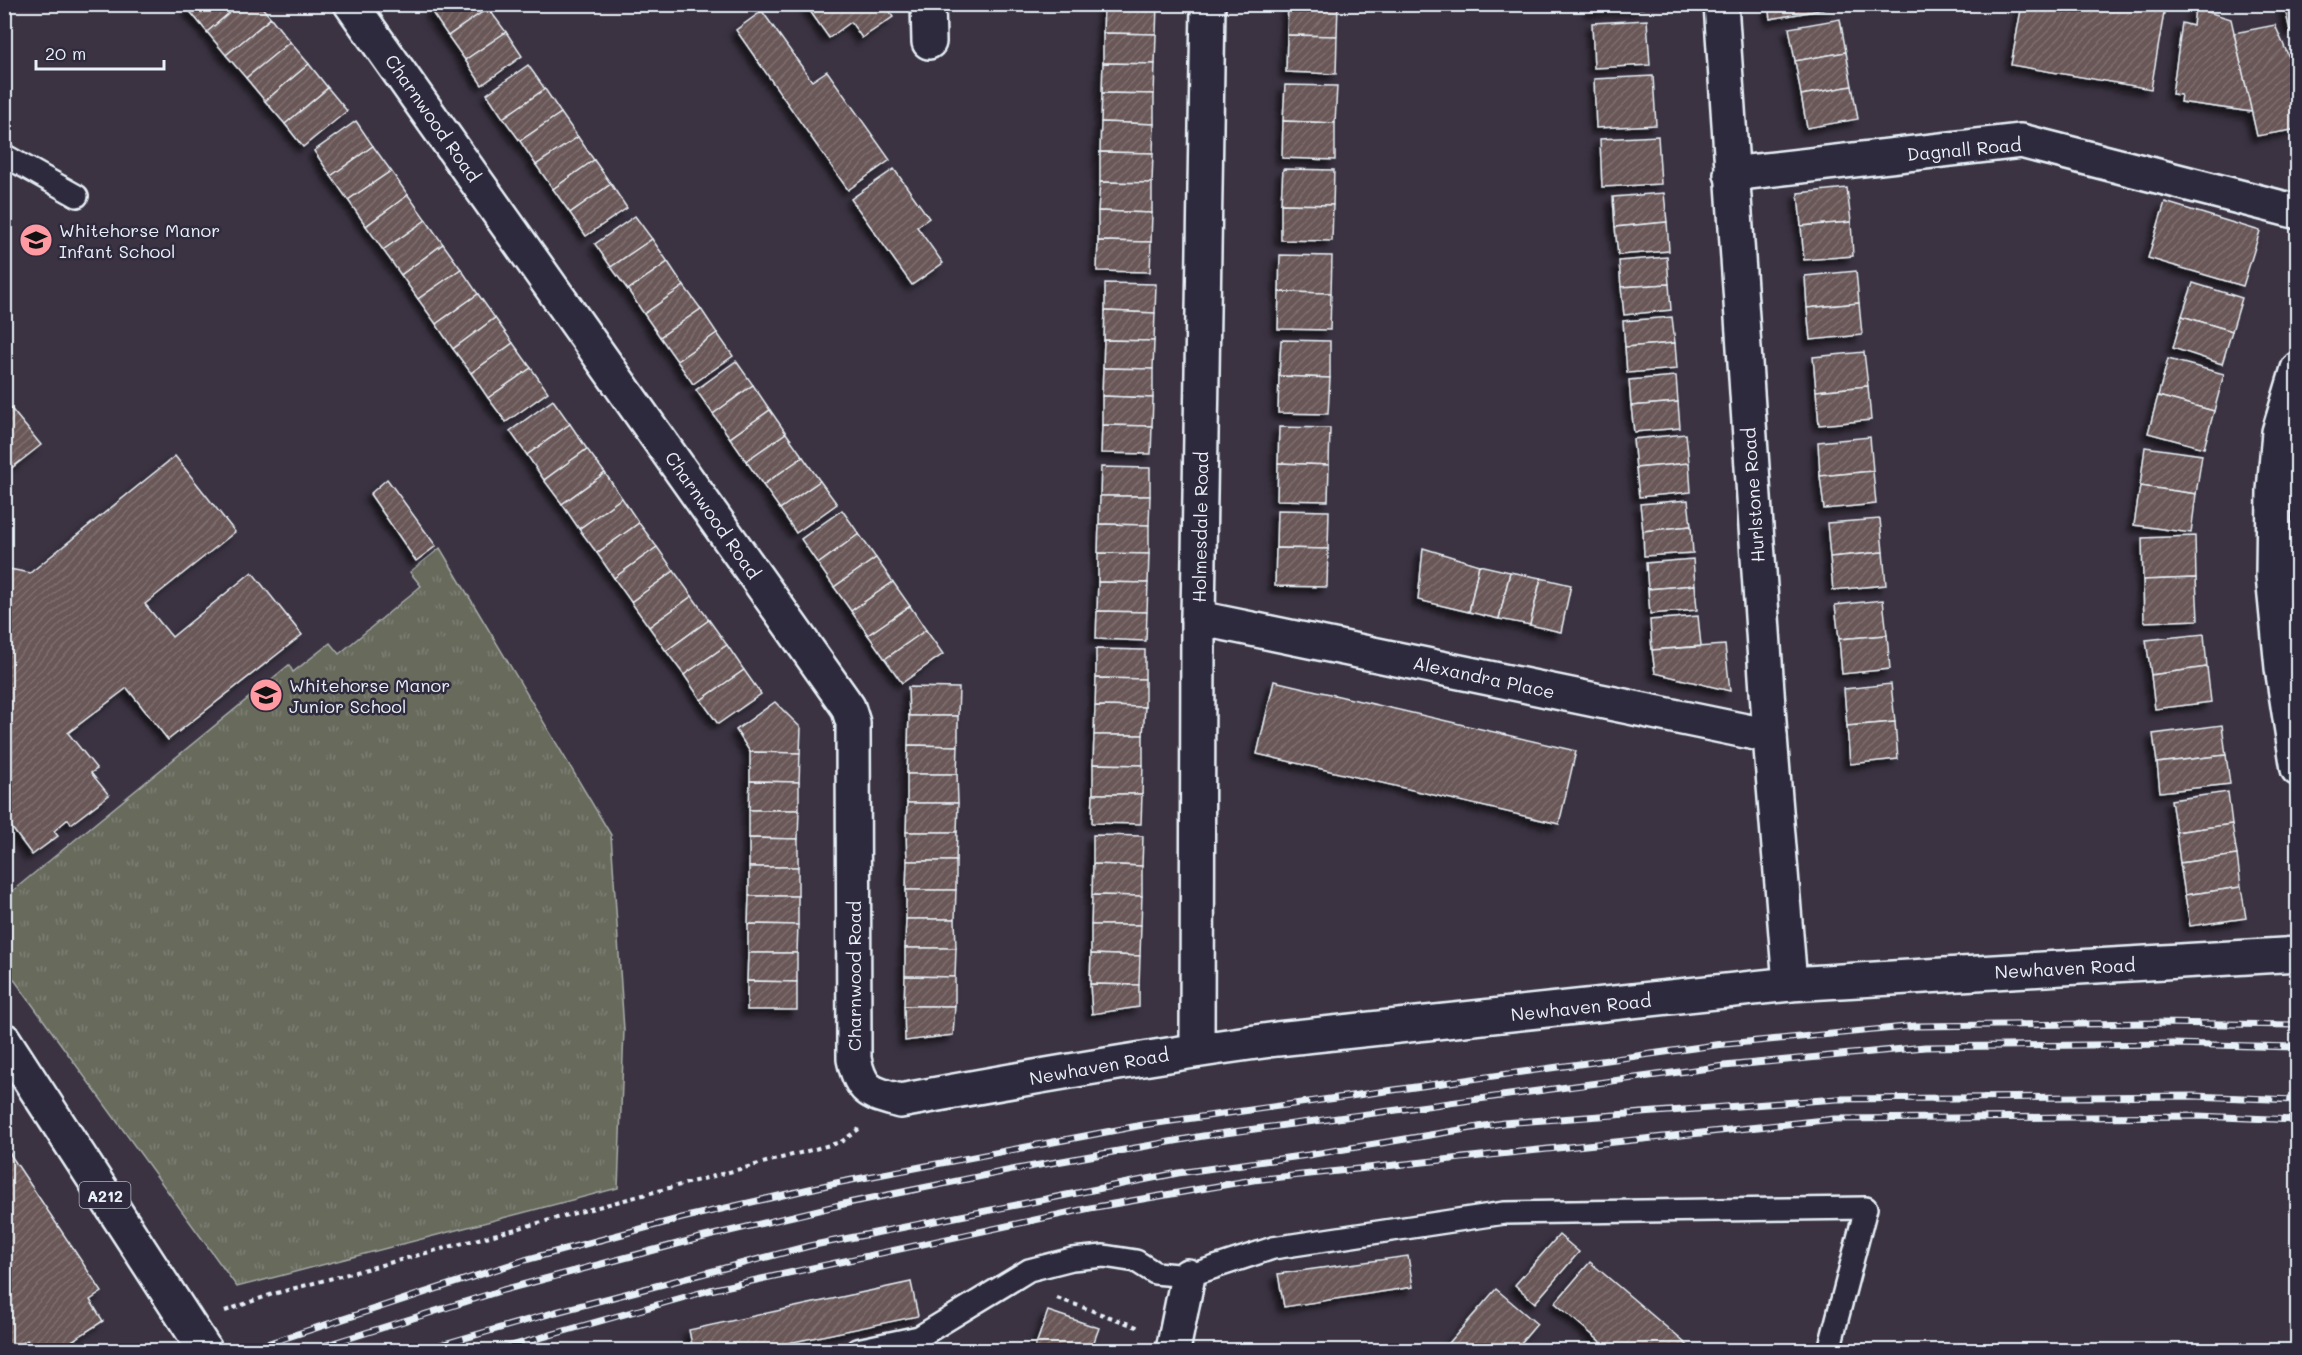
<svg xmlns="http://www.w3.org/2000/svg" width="2302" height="1355" font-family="Mali,sans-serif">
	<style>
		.park { fill: url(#park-tufts); stroke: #a8aeaa; stroke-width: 1.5 }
		.building { fill: url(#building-hatch); stroke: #e8f1f8; stroke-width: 1.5; filter: url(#shadow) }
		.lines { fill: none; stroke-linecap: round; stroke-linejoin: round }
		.service-casing { stroke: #e8f1f8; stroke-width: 26 }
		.minor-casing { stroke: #e8f1f8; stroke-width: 38 }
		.primary-casing { stroke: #e8f1f8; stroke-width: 38 }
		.path { stroke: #e8f1f8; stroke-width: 4; stroke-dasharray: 4.5 4.5; stroke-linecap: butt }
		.service { stroke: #2f2a3d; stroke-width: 21 }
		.minor { stroke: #2f2a3d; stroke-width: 33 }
		.primary { stroke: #2f2a3d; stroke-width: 33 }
		.rail-casing { stroke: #e8f1f8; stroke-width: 7 }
		.rail { stroke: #2f2a3d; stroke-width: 4.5; stroke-dasharray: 14; stroke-linecap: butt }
		.labels { text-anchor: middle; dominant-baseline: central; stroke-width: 5; stroke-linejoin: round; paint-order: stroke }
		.shield { fill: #2f2a3d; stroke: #b0b5c0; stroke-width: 1.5 }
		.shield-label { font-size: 16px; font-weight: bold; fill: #e8f1f8 }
		.street-label { font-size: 18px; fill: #e8f1f8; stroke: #2f2a3d }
		.poi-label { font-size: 18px; fill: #e8f1f8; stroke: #2f2a3d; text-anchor: start }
	</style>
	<defs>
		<pattern id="park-tufts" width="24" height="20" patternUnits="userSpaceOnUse" patternTransform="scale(1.5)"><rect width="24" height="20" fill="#676a5c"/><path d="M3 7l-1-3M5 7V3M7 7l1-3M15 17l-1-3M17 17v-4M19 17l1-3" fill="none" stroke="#7d8074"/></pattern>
		<pattern id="building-hatch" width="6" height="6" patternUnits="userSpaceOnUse" patternTransform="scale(1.5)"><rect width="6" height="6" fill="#695657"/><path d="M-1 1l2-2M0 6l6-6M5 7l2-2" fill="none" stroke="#7e6f70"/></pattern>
		<filter id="shadow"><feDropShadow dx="-5.5" dy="5.5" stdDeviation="3" flood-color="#0009"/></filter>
	</defs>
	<rect width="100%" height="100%" fill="#3b3342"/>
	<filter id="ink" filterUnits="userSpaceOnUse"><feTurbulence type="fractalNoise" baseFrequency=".0167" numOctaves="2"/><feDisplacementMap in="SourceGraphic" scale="12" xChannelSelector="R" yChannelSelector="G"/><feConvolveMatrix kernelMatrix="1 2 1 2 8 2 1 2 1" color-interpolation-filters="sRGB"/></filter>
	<g filter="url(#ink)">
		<path class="park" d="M440,548L611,835L624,1030L618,1188L237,1287L5,967V897L289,665L293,672L330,643L339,654L421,586L410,572Z"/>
		<g class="building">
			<path d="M194,4H240L207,32L188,9Z"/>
			<path d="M240,4H259L271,18L226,55L207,32Z"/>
			<path d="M440,4H486L488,8L448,36L431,11Z"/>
			<path d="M805,4H885L893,17L862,38L851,22L829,38Z"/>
			<path d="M1104,4L1157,5L1156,34L1103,33Z"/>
			<path d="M1288,4H1338L1337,36L1287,35Z"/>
			<path d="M1590,4H1643V8L1590,11Z"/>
			<path d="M1768,4H1836L1837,7L1770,19Z"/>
			<path d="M2022,4H2150L2165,7L2151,89L2011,65Z"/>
			<path d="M2284,4H2298V30L2290,31Z"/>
			<path d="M488,8L506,32L465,60L448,36Z"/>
			<path d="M2195,8L2231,19L2252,112L2180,102L2181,95L2172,94L2182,23L2193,26Z"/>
			<path d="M762,11L812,81L827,71L890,160L848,190L736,30Z"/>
			<path d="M271,18L290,42L246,78L226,55Z"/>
			<path d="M1840,19L1846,52L1795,61L1789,28Z"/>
			<path d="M1647,20L1650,65L1594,68L1592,23Z"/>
			<path d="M2275,25L2298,78V129L2257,136L2234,33Z"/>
			<path d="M506,32L522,56L482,85L465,60Z"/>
			<path d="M1103,33L1156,34L1155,64L1103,63Z"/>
			<path d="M1287,35L1337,36L1336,74L1286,72Z"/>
			<path d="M290,42L309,64L265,101L246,78Z"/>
			<path d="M1846,52L1852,86L1801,95L1795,61Z"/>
			<path d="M1103,63L1155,64L1154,94L1102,93Z"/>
			<path d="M309,64L328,88L285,124L265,101Z"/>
			<path d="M528,65L545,89L503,118L487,94Z"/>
			<path d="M1653,76L1656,125L1596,128L1594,79Z"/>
			<path d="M1285,85L1337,86L1335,123L1283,121Z"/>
			<path d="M1852,86L1858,119L1807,128L1801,95Z"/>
			<path d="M328,88L347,111L303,147L285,124Z"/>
			<path d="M545,89L561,113L520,141L503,118Z"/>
			<path d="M1102,93L1154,94V124L1101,122Z"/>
			<path d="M561,113L578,137L536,165L520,141Z"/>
			<path d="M356,121L373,146L331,176L314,151Z"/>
			<path d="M1283,121L1335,123V160L1282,158Z"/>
			<path d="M1101,122L1154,124L1153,153L1100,152Z"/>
			<path d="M1658,136L1661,184L1602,187L1600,139Z"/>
			<path d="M578,137L594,160L553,189L536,165Z"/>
			<path d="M373,146L391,171L348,200L331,176Z"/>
			<path d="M1100,152L1153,153L1152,183L1100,182Z"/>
			<path d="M594,160L611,184L570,213L553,189Z"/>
			<path d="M894,169L929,218L917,227L943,263L912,285L851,199Z"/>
			<path d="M1283,169L1334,170L1333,205L1281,204Z"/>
			<path d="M391,171L408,195L366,226L348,200Z"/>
			<path d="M1100,182L1152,183V213L1098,211Z"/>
			<path d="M611,184L627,208L586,236L570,213Z"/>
			<path d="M1847,188L1851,222L1801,226L1798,193Z"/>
			<path d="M1664,193L1667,222L1615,227L1613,197Z"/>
			<path d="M408,195L426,220L383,250L366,226Z"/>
			<path d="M2165,202L2260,231L2243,286L2148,258Z"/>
			<path d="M1281,204L1333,205L1332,241L1281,240Z"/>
			<path d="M1098,211L1152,213L1151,242L1098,241Z"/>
			<path d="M635,216L652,239L611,267L595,244Z"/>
			<path d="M426,220L443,244L401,275L383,250Z"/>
			<path d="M1667,222L1669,251L1618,255L1615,227Z"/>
			<path d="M1851,222L1853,256L1804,260L1801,226Z"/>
			<path d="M652,239L668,262L628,290L611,267Z"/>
			<path d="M1098,241L1151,242L1150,272L1097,271Z"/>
			<path d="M443,244L461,269L418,299L401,275Z"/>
			<path d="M1280,255L1332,256L1331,293L1279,292Z"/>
			<path d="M1667,257L1669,284L1621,287L1619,261Z"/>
			<path d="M668,262L684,286L644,314L628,290Z"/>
			<path d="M461,269L478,294L436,324L418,299Z"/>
			<path d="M1856,271L1859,303L1807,308L1805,276Z"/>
			<path d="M1105,283L1156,284L1155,313L1105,311Z"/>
			<path d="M2193,283L2242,298L2232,331L2182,316Z"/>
			<path d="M1669,284L1671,310L1624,315L1621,287Z"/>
			<path d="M684,286L701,309L660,337L644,314Z"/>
			<path d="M1279,292L1331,293L1330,330L1278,329Z"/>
			<path d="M478,294L495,318L453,349L436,324Z"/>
			<path d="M1859,303L1862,335L1810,340L1807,308Z"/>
			<path d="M701,309L717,333L677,361L660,337Z"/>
			<path d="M1105,311L1155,313L1154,341L1104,340Z"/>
			<path d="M2182,316L2232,331L2222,364L2173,348Z"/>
			<path d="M1672,317L1675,343L1625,347L1623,321Z"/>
			<path d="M495,318L513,343L471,373L453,349Z"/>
			<path d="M717,333L733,356L693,384L677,361Z"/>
			<path d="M1104,340L1154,341L1153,369L1103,368Z"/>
			<path d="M1281,340L1330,341V378L1279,376Z"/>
			<path d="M513,343L531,368L488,398L471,373Z"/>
			<path d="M1675,343L1677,369L1627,373L1625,347Z"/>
			<path d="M1864,352L1868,386L1816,391L1813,357Z"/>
			<path d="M2168,359L2224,374L2214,411L2158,396Z"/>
			<path d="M736,361L753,385L713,414L696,390Z"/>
			<path d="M531,368L548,392L506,422L488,398Z"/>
			<path d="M1103,368L1153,369V398L1102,396Z"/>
			<path d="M1279,376L1330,378L1328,414L1278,413Z"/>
			<path d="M1676,376L1678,402L1631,406L1629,380Z"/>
			<path d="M753,385L770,410L730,438L713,414Z"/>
			<path d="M1868,386L1871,420L1819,425L1816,391Z"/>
			<path d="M1102,396L1153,398L1152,426L1102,425Z"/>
			<path d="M2158,396L2214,411L2204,448L2148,433Z"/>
			<path d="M4,400L41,445L4,474Z"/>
			<path d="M553,400L570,424L527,455L510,431Z"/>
			<path d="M1678,402L1680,428L1634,432L1631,406Z"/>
			<path d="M770,410L786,433L746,461L730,438Z"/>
			<path d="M570,424L587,449L544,480L527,455Z"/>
			<path d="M1102,425L1152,426L1151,454L1101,453Z"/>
			<path d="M1279,427L1330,428L1329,465L1278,463Z"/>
			<path d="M786,433L803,457L763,485L746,461Z"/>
			<path d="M1686,434L1689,463L1636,468L1633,439Z"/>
			<path d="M1870,437L1873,471L1820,476L1818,442Z"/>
			<path d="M2145,447L2202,455L2196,494L2140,486Z"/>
			<path d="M587,449L605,473L562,504L544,480Z"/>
			<path d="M175,456L235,532L145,604L172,637L252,572L302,635L168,740L127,688L68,733L97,769L91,773L109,795L71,824L68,819L54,831L58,836L32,855L9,824L6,826L4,824V568L30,573Z"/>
			<path d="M803,457L820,481L780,509L763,485Z"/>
			<path d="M1278,463L1329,465L1328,501L1277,500Z"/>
			<path d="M1689,463L1691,492L1639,497L1636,468Z"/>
			<path d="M1101,467L1150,468V496H1100Z"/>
			<path d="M1873,471L1876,504L1824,509L1820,476Z"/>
			<path d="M605,473L622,498L579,529L562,504Z"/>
			<path d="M387,479L436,546L416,561L370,494Z"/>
			<path d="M820,481L837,504L796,533L780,509Z"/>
			<path d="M2140,486L2196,494L2191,533L2134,525Z"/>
			<path d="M1100,496H1150L1149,525L1099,524Z"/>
			<path d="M622,498L639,523L597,553L579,529Z"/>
			<path d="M1688,500L1691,526L1643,531L1640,504Z"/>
			<path d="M842,510L859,534L818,564L801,539Z"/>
			<path d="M1277,510L1329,511L1328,549L1276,548Z"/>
			<path d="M1880,519L1883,552L1830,557L1827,523Z"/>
			<path d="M639,523L657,547L614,578L597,553Z"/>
			<path d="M1099,524L1149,525V554L1098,553Z"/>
			<path d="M1691,526L1693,553L1644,556L1643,531Z"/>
			<path d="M859,534L876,558L834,587L818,564Z"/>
			<path d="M2195,536L2196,578L2143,580L2142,538Z"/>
			<path d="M657,547L674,571L631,602L614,578Z"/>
			<path d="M1276,548L1328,549L1327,587L1275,586Z"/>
			<path d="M1423,548L1479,565L1469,612L1418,600Z"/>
			<path d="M1883,552L1886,585L1833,590L1830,557Z"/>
			<path d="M1098,553L1149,554L1148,583L1098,582Z"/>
			<path d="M876,558L893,582L851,611L834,587Z"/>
			<path d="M1693,559L1695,585L1648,589L1646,563Z"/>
			<path d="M1479,565L1510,572L1499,619L1469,612Z"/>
			<path d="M674,571L692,596L649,627L631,602Z"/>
			<path d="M1510,572L1541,578L1530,625L1499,619Z"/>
			<path d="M1541,578L1571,585L1561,632L1530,625Z"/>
			<path d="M2196,578L2198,620L2144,622L2143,580Z"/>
			<path d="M893,582L910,606L868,635L851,611Z"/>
			<path d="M1098,582L1148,583L1147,612L1097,611Z"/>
			<path d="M1695,585L1697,610L1650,614L1648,589Z"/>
			<path d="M692,596L709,620L666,651L649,627Z"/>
			<path d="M1883,600L1887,635L1839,639L1835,605Z"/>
			<path d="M910,606L926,630L885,659L868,635Z"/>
			<path d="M1097,611L1147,612L1146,641L1096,639Z"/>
			<path d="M1698,616L1701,646L1652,650L1650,620Z"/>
			<path d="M709,620L727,645L684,675L666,651Z"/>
			<path d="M926,630L943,654L902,683L885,659Z"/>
			<path d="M2204,634L2207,667L2151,675L2146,640Z"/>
			<path d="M1887,635L1890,669L1842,674L1839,639Z"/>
			<path d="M727,645L744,670L701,700L684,675Z"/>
			<path d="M1725,645L1730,691L1655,673L1652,650Z"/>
			<path d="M1096,649L1145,650V679L1096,678Z"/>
			<path d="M2207,667L2211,702L2155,709L2151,675Z"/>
			<path d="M744,670L761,694L718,724L701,700Z"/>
			<path d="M1096,678L1145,679V707L1095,706Z"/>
			<path d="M1274,681L1576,751L1559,824L1257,754Z"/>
			<path d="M1891,684L1895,722L1847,726L1844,689Z"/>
			<path d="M908,687L959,688L958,716H909Z"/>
			<path d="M775,702L801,728L800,753L750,752L736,730Z"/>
			<path d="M1095,706L1145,707L1143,735H1094Z"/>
			<path d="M909,716H958V746L908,745Z"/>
			<path d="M1895,722L1898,759L1850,764L1847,726Z"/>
			<path d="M2222,725L2226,755L2157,763L2153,734Z"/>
			<path d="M1094,735H1143V765L1093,764Z"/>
			<path d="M908,745L958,746L957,774H907Z"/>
			<path d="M750,752L800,753L799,782L750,781Z"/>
			<path d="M2226,755L2230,784L2160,792L2157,763Z"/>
			<path d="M1093,764L1143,765L1142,794H1093Z"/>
			<path d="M907,774H957L958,803H907Z"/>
			<path d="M750,781L799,782V810H749Z"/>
			<path d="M2228,792L2232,824L2176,832L2171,800Z"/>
			<path d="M1093,794H1142L1141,824L1092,823Z"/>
			<path d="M907,803H958L957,832H906Z"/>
			<path d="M749,810H799L798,839L749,838Z"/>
			<path d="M2232,824L2237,855L2180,863L2176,832Z"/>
			<path d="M906,832H957L956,861H907Z"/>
			<path d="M1093,835L1143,836L1142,866L1093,864Z"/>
			<path d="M749,838L798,839V867H749Z"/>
			<path d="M2237,855L2241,887L2185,895L2180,863Z"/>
			<path d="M907,861H956V890H906Z"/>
			<path d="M1093,864L1142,866V896L1092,895Z"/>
			<rect x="749" y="867" width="49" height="29"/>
			<path d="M2241,887L2246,918L2190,926L2185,895Z"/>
			<path d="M906,890H956L955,919H906Z"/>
			<path d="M1092,895L1142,896L1141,925H1091Z"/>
			<path d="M749,896H798V925L748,924Z"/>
			<path d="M906,919H955L956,948H905Z"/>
			<path d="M748,924L798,925L797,953H748Z"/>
			<path d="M1091,925H1141L1140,956L1091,954Z"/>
			<path d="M905,948H956L955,977L905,976Z"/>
			<path d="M748,953H797V982L747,981Z"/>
			<path d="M1091,954L1140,956L1139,985L1090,984Z"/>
			<path d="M905,976L955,977V1006H904Z"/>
			<path d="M747,981L797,982V1010H747Z"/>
			<path d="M1090,984L1139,985V1007L1092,1014Z"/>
			<path d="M904,1006H955L953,1035L905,1041Z"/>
			<path d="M4,1145L102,1292L90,1300L103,1321L58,1350H34L27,1340L12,1350H4Z"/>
			<path d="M1559,1235L1579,1252L1535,1303L1515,1285Z"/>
			<path d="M1408,1256L1413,1287L1284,1307L1278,1274Z"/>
			<path d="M1590,1262L1693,1350H1610L1555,1303Z"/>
			<path d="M911,1282L918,1316L755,1350H693L689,1330Z"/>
			<path d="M1496,1289L1537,1324L1515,1350H1443Z"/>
			<path d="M1048,1311L1099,1328L1091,1350H1034Z"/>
		</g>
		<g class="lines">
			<defs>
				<g id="service">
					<path d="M4,155L77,196"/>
					<path d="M857,1350L919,1337L1029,1270L1072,1259L1104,1256L1136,1261L1155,1273L1188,1276L1273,1248L1504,1213L1866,1208L1829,1350"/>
				</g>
				<g id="minor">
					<path d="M351,4L848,707L853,723L854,1059C861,1092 871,1093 900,1101C1025,1078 1150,1056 1277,1039L1790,984L2298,954"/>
					<path d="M928,4L929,42"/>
					<path d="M1721,4L1770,736L1790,984"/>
					<path d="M1731,174L2021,141L2298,212"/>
					<path d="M2298,369L2279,432L2274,491L2273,576L2282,668L2298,769"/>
					<path d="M1198,618L1770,736"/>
					<path d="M1197,1050L1198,618L1208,4"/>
					<path d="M1173,1350L1188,1276"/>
				</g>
				<path id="primary" d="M4,1040L205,1350"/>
			</defs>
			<use href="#service" class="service-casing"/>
			<use href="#minor" class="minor-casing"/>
			<use href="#primary" class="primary-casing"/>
			<g class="path">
				<path d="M1057,1298L1140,1328"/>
				<path d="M225,1311L273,1294L841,1142L859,1129"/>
			</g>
			<use href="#service" class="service"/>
			<use href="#minor" class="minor"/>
			<use href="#primary" class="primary"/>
			<defs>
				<g id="rail">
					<path d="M248,1350L525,1260L682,1218L836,1183L1143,1125L1715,1045L1916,1026L2155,1023L2298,1025"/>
					<path d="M311,1350L503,1290L696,1239L848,1203L1017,1169L1203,1136L1724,1066L1925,1047L2172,1044L2298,1047"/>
					<path d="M423,1350L556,1312L809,1246L1178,1173L1308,1155L1503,1123L1837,1099L2193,1096L2298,1100"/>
					<path d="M497,1350L710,1290L1090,1208L1253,1180L1834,1119L2198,1116L2298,1120"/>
				</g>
			</defs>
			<use href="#rail" class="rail-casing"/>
			<use href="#rail" class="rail"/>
		</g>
	</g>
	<defs>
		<symbol id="school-disc" viewBox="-11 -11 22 22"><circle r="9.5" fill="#ff9aa2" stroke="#2f2a3d"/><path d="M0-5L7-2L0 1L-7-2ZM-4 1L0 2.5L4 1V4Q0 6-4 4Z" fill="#111"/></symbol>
	</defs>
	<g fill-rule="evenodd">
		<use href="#school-disc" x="17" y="221" width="38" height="38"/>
		<use href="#school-disc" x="247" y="676" width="38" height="38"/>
	</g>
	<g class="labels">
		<rect class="shield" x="79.5" y="1182" width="51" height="26" rx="4.5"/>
		<g class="shield-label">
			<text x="105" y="1195">A212</text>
		</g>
		<g class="street-label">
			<text transform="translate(433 118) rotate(55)">Charnwood Road</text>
			<text transform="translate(1964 149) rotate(-5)">Dagnall Road</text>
			<text transform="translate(1753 495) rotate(-94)">Hurlstone Road</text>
			<text transform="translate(713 515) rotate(55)">Charnwood Road</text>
			<text transform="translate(1200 527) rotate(-89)">Holmesdale Road</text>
			<text transform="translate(1484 677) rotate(12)">Alexandra Place</text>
			<text transform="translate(2065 968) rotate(-3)">Newhaven Road</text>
			<text transform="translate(854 976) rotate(-90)">Charnwood Road</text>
			<text transform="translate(1581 1007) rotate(-6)">Newhaven Road</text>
			<text transform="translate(1099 1066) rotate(-10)">Newhaven Road</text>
		</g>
		<g class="poi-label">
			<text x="59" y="230">Whitehorse Manor<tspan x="59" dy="21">Infant School</tspan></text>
			<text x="289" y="685">Whitehorse Manor<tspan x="289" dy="21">Junior School</tspan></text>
		</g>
	</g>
	<rect width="2302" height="1355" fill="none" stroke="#2f2a3d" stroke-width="24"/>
	<rect x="12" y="12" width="2278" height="1331" fill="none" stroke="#e8f1f8" stroke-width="2" filter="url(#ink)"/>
	<path d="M36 60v9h128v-9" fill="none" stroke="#e8f1f8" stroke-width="3"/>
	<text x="45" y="60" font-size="18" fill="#e8f1f8" stroke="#2f2a3d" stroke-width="4.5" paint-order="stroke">20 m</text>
</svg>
